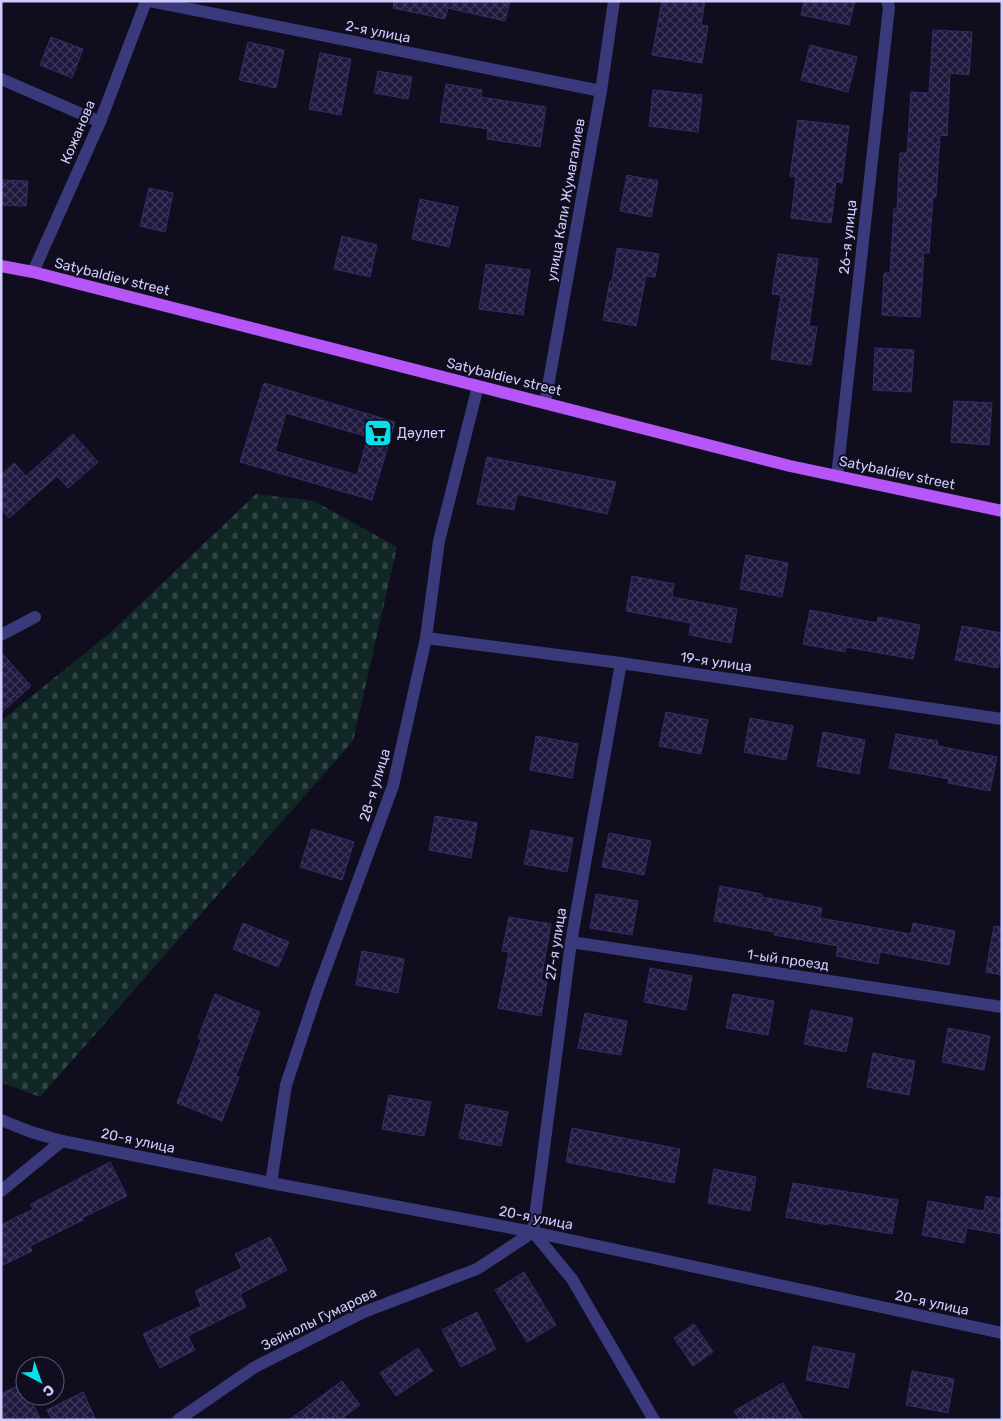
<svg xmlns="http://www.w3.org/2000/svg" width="1003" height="1421" font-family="Rubik,sans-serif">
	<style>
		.cemetery { fill: url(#cemetery-stones) }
		.building { fill: url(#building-cross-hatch); stroke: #362c69; fill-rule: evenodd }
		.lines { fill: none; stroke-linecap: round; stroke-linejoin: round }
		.street { stroke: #39397b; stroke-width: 12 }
		.primary { stroke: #b656f9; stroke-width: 12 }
		.labels { text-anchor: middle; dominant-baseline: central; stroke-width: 4; stroke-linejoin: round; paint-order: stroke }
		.street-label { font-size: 14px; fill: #cfcbfd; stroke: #0f0d1e }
		.poi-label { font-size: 14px; fill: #cfcbfd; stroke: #0f0d1e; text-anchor: start }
	</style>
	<defs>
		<pattern id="cemetery-stones" width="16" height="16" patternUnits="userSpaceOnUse" patternTransform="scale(1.25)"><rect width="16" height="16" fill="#102726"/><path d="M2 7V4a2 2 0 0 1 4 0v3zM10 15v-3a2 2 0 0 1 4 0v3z" fill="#324546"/></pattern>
		<pattern id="building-cross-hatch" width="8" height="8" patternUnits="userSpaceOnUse" patternTransform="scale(1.25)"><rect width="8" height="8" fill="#1f193e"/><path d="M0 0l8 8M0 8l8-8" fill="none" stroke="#3e395b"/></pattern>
	</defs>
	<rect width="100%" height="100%" fill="#0f0d1e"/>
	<path class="cemetery" d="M256,494L314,501L397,547L353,741L40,1097L1,1082V721L111,632Z"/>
	<g class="building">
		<path d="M394,1H510L505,21L448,8L445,19L393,8Z"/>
		<path d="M662,1H705L701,25L708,26L702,63L652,55Z"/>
		<path d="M804,1H855L849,25L801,15Z"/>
		<path d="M933,30L972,32L969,75L950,73L947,136L940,135L936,197H933L929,253H924L920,317L882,315L884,273H890L894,209H897L900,153H907L911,92L929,93Z"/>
		<path d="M51,37L83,49L72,78L40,65Z"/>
		<path d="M248,42L284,50L276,88L239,80Z"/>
		<path d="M810,45L857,57L848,92L801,80Z"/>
		<path d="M320,53L351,59L341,115L309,109Z"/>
		<path d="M378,71L412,77L408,99L374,93Z"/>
		<path d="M446,84L482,90L481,97L546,107L540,147L487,139L488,129L440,122Z"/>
		<path d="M653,90L702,95L698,132L649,126Z"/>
		<path d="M798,120L849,126L842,183L836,182L831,223L791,218L796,177L790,176Z"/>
		<path d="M627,175L658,181L651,217L620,211Z"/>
		<path d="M1,180L28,181L26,206L1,205Z"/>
		<path d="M149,188L173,193L165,232L140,226Z"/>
		<path d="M420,199L458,207L449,247L412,239Z"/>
		<path d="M342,236L377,245L370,277L334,269Z"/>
		<path d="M617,248L659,254L655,277L646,276L636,326L603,320L610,281L612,282Z"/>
		<path d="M778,254L818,259L809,326L817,327L811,365L771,359L781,295L772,294Z"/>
		<path d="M486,264L530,270L523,315L479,309Z"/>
		<path d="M875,348L914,350L911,392L873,390Z"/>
		<path d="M264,383L395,422L372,500L240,462ZM286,413L368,437L357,475L275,451Z"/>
		<path d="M954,401L992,403L989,445L951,442Z"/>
		<path d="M73,434L98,462L68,488L57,476L9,518L1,509V475L14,463L26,476Z"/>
		<path d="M487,457L616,482L607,514L517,494L514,510L477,504Z"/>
		<path d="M746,555L788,563L782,597L740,589Z"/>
		<path d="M632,576L674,584L672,597L737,609L731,643L689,635L691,623L626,611Z"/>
		<path d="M810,610L877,623L878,617L920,625L913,659L846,647L845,652L803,644Z"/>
		<path d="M962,626L1002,633V645L998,668L955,660Z"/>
		<path d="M1,652L31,686L1,713Z"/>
		<path d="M666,712L708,720L701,754L659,746Z"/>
		<path d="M750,718L793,726L786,760L744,752Z"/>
		<path d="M823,732L865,740L859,774L817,766Z"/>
		<path d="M896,734L938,741L937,746L997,757L990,791L948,783L949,779L889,768Z"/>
		<path d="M536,736L578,744L572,778L530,770Z"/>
		<path d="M435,816L477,823L471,858L429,850Z"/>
		<path d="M312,829L354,842L342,880L300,867Z"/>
		<path d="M531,830L573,838L567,872L524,864Z"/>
		<path d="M609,833L651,841L644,875L602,867Z"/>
		<path d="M720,886L762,894V897L822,908L820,918L911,934L913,923L955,931L949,965L880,952L878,964L836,956L838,946L774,935V932L714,921Z"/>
		<path d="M596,894L638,901L632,935L590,928Z"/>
		<path d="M509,917L551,924L541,980L547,982L541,1016L498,1008L509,952L502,951Z"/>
		<path d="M243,923L289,942L278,967L233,949Z"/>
		<path d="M994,926L1002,927V975L986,972Z"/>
		<path d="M362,951L404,959L398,993L356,985Z"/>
		<path d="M650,968L692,976L686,1010L644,1002Z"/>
		<path d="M215,994L260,1012L236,1076L239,1077L222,1121L177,1103L201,1040L198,1038Z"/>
		<path d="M733,994L774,1001L768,1035L726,1028Z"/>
		<path d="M811,1010L853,1018L846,1052L804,1044Z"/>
		<path d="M585,1013L627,1021L621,1055L578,1048Z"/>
		<path d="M948,1028L990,1036L984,1070L942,1062Z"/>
		<path d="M873,1053L915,1061L909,1095L867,1087Z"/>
		<path d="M389,1095L431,1102L424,1136L382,1129Z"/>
		<path d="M466,1104L508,1112L501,1146L459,1138Z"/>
		<path d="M572,1128L680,1149L674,1183L566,1162Z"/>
		<path d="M110,1162L127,1196L82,1218L83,1220L30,1246L32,1251L1,1266V1225L33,1209L31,1204Z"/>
		<path d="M714,1169L756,1177L750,1211L708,1203Z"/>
		<path d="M793,1183L898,1200L892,1234L828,1223V1225L786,1217Z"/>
		<path d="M986,1196L1002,1199V1234L967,1228L964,1243L922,1235L928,1201L984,1211Z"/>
		<path d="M270,1237L287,1270L240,1294L246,1307L188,1336L195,1350L160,1368L143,1334L201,1306L195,1291L242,1268L235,1254Z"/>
		<path d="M524,1272L556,1325L527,1342L495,1290Z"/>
		<path d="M477,1312L496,1349L461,1367L442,1330Z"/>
		<path d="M694,1324L713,1352L693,1366L674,1338Z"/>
		<path d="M813,1346L855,1354L848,1388L806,1380Z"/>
		<path d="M418,1348L433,1371L396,1396L380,1373Z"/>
		<path d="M912,1371L954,1379L948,1413L906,1405Z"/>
		<path d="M342,1381L360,1405L340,1420H289Z"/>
		<path d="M23,1383L25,1388V1396H29L41,1420H1V1394Z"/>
		<path d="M783,1383L803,1420H740L734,1411Z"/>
		<path d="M83,1392L96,1420H52L47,1410Z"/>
	</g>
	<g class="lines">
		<g class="street">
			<path d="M150,1L601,91"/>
			<path d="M1,79L100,122"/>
			<path d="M33,272L100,122L146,1"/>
			<path d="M545,403L601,91L614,1"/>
			<path d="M837,476L889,7L887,1"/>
			<path d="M1,635L35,617"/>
			<path d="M426,638L621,663L1002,719"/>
			<path d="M571,942L1002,1007"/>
			<path d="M1,1120L31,1132L62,1141L271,1183L533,1232L1002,1333"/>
			<path d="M271,1183L286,1085L317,992L393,786L426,638L439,541L478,386"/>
			<path d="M1,1191L62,1141"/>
			<path d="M533,1232L571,942L621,663"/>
			<path d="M533,1232L572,1279L654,1420"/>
			<path d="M178,1420L255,1367L364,1312L477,1269L533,1232"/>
		</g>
		<path class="primary" d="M1,266L33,272L790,466L1002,511"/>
	</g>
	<defs>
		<symbol id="supermarket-square" viewBox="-11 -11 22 22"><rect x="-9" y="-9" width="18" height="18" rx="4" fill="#08deec" stroke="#0f0d1e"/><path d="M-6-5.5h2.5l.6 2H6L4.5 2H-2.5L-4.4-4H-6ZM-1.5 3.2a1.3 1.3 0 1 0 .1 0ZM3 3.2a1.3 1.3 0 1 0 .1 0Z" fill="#111"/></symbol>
	</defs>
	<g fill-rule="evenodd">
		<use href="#supermarket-square" x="362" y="417" width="32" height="32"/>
	</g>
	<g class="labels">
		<g class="street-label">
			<text transform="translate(378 32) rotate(11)">2-я улица</text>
			<text transform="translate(78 132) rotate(-67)">Кожанова</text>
			<text transform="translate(566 200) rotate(-80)">улица Кали Жумагалиев</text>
			<text transform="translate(848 237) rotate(-84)">26-я улица</text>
			<text transform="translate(112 277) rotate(14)">Satybaldiev street</text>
			<text transform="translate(504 377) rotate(14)">Satybaldiev street</text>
			<text transform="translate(897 473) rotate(12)">Satybaldiev street</text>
			<text transform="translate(716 662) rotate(8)">19-я улица</text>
			<text transform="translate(375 785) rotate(-73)">28-я улица</text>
			<text transform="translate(556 944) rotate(-81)">27-я улица</text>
			<text transform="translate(788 960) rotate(8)">1-ый проезд</text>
			<text transform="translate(138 1141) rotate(12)">20-я улица</text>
			<text transform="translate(536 1218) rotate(11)">20-я улица</text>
			<text transform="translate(932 1303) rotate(12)">20-я улица</text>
			<text transform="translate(319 1319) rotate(-26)">Зейнолы Гумарова</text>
		</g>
		<g class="poi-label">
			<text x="397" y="433">Дәулет</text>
		</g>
	</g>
	<rect width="1003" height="1421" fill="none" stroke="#cfcbfd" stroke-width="5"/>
	<g transform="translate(40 1381) rotate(139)"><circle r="24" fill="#0f0d1e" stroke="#5c5977"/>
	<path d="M0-4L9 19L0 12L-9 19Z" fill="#08deec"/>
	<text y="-8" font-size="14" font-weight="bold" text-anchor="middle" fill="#cfcbfd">С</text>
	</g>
</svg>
